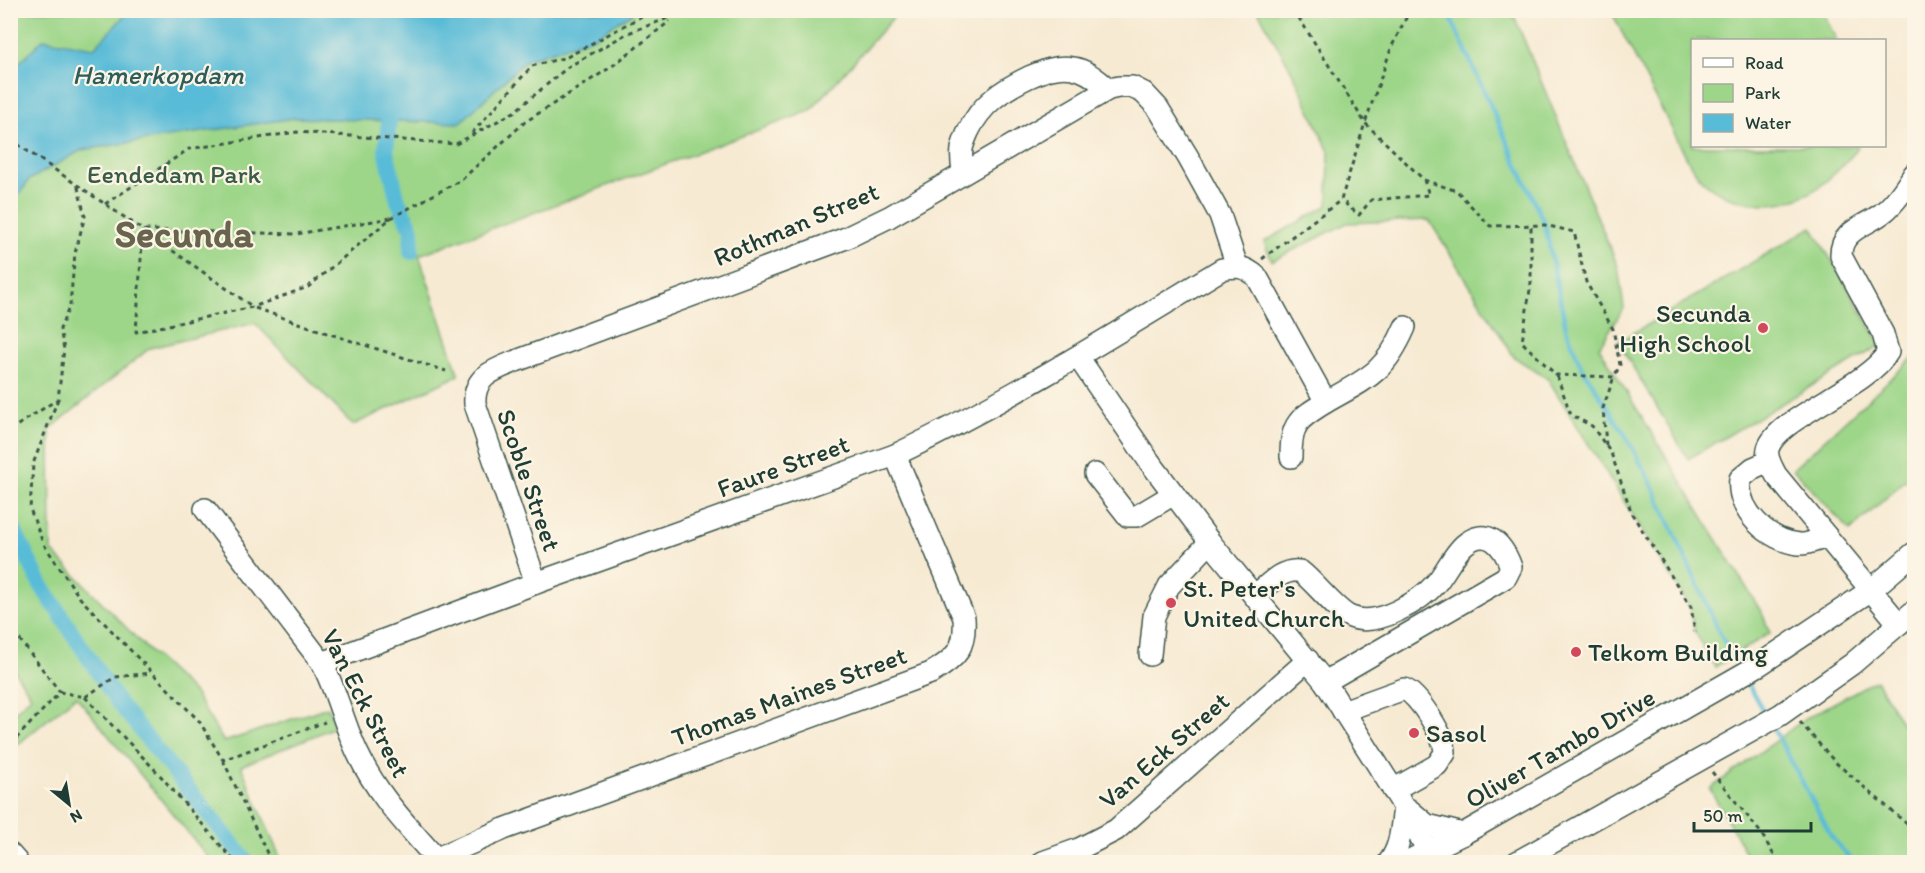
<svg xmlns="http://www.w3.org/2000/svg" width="1925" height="873" font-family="Itim,sans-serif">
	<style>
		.green { fill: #9dd689; stroke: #5e8a5e; stroke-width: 1.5 }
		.water { fill: #58bbd7; stroke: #3c7c86; stroke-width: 1.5 }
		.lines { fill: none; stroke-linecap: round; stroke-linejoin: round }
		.stream { stroke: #58bbd7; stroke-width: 4.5 }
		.canal { stroke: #58bbd7; stroke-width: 16 }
		.minor-casing { stroke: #3f574c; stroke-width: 24 }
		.path { stroke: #3f574c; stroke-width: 3; stroke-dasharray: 4.5 4.5; stroke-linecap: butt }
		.minor { stroke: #fff; stroke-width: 21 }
		.poi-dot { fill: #d1495b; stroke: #fcf5e5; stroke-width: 2 }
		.labels { text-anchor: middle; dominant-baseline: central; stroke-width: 4.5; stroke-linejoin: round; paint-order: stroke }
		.park-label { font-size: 26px; fill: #385c45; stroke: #fcf5e5 }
		.street-label { font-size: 26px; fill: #1f3d34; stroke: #fcf5e5 }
		.poi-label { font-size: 26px; fill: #1f3d34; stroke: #fcf5e5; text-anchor: start }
		.water-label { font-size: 27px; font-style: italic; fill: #2d5c5d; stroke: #fcf5e5 }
		.town-label { font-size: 38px; font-weight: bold; fill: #69644d; stroke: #fcf5e5 }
	</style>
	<rect width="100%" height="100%" fill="#fcf5e5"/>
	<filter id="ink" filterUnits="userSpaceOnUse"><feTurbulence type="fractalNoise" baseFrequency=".0167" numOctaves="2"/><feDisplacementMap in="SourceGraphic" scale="12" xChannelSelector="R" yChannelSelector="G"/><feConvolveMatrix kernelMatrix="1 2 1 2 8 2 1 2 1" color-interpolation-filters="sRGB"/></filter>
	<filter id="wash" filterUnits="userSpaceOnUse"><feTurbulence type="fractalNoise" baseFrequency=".008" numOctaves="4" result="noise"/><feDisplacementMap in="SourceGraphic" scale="24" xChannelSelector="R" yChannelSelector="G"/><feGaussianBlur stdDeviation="1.35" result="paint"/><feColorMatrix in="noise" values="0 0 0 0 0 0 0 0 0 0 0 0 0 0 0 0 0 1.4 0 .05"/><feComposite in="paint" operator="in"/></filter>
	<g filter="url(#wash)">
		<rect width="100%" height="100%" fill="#f7ead3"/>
		<g class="green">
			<path d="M11,11H899L810,111L419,255L459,375L353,425L255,323L150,348L50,429L51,550L147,649L194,693L224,742L328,707L335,727L241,766L279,855L285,862H212L76,696L11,750L10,717L31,696L10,664Z"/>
			<path d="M1258,11H1512L1618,267L1624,308L1599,347L1762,613L1770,633L1715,667L1695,632L1690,607L1548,379L1514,357L1429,220L1347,223L1272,261L1264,242L1328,205L1329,152L1295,77Z"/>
			<path d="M1611,11H1822L1837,40H1692V146H1858L1856,151C1844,164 1831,179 1816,189C1782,211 1735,208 1704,182C1699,177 1694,170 1690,164Z"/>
			<path d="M1812,227L1881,345L1688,459L1618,342Z"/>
			<path d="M1914,357V472L1850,531L1793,469Z"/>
			<path d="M1876,680L1914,744V862H1751L1710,789L1805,719Z"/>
		</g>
		<path class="water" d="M129,11V10L636,11L594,37L526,60L460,123L295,118L82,150L29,180L11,207V63L17,65L43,39L94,48Z"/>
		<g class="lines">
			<g class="stream">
				<path d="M1447,10L1545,225L1566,328L1581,366L1624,433L1652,484L1720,634L1740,669"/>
				<path d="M1745,679L1766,716"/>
				<path d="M1772,726L1833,839L1853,862"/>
			</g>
			<g class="canal">
				<path d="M389,121L386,150L398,201L412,229L411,252"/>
				<path d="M10,522L41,585L117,701L247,862"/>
			</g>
		</g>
	</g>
	<g filter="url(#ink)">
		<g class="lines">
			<defs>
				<g id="minor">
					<path d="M963,172C962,165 961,156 962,149C963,143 966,137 968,132C981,104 1002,90 1029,77C1043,71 1057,65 1073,68C1087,70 1098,81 1109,89"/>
					<path d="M1078,357L1149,461L1210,542L1325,682L1398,797L1434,862"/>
					<path d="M1326,402C1368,378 1385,373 1405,327"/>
					<path d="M1769,461L1753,468L1740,479C1736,511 1769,541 1799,544C1808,545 1819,539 1827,537"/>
					<path d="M1095,474L1128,516H1137L1174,494"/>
					<path d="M205,509L322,663C337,692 344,725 358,754C379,798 408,826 439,862"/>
					<path d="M536,583L475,404C473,376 494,370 516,361L846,238L889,217L1109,89L1119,87H1132L1144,93L1158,108L1188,157L1220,215L1237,266"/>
					<path d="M1255,596C1268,585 1282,568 1300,571C1315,582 1336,611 1351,617C1377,628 1421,601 1437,582C1446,571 1453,555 1464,545C1487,525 1503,545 1511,567L1506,577L1325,682"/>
					<path d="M1899,624L1776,475C1772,467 1766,458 1768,449C1776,418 1868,387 1888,352L1883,334L1841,256C1840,229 1868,226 1885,211C1897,201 1906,187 1914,174"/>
					<path d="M1150,655L1154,616L1169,586L1210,542"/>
					<path d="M322,663L536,583L895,455C1008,401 1115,334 1222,269C1238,266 1245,266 1257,277L1326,402C1298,419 1291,423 1291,457"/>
					<path d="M1343,711L1404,689C1418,694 1446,738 1445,753L1437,765L1393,790"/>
					<path d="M1408,809L1427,825L1463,834"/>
					<path d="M10,854L17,862"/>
					<path d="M435,859L504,829L931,673C957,658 966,648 964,618L895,455"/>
					<path d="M1043,862L1079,849L1116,830L1308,660"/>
					<path d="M1389,862C1401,847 1401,827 1404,808"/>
					<path d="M1406,862L1463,834L1759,665L1871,590L1914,553"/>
					<path d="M1517,862L1780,715L1852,664L1914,611"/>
				</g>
			</defs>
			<use href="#minor" class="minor-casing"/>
			<g class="path">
				<path d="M1294,10L1365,123L1392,46L1410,10"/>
				<path d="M10,12L12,10"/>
				<path d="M472,133L532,66L567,57L653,10"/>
				<path d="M10,139L143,230L136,332L253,307L143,230"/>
				<path d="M1424,180L1457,191L1490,226L1545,225L1574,232L1586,282L1613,329L1620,365L1614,377L1556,375L1522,342L1531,283V225"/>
				<path d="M105,204L189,149L297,132L456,144L514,112L568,67L628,33L690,10"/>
				<path d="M391,218L461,180L525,122L611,67L670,21"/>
				<path d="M145,230L297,234L391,218L308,287L253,307"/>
				<path d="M1262,259L1341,200L1365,123L1424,180L1429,195L1371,200L1359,215L1341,200"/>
				<path d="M255,308L330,334L446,371"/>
				<path d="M1557,376L1571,415L1592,426L1611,453L1632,514L1691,607L1695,632"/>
				<path d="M58,399L33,464L30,509L43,543L80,598L199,721L223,760L325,722"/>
				<path d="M10,430L58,399L64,349L60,329L70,305L75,253L85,216L77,184"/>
				<path d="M1606,445L1603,408L1614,377"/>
				<path d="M10,624L20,640L60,692"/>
				<path d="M85,697L159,774L235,862"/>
				<path d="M1800,722L1835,762L1914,830"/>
				<path d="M10,745L60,692L85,697L115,677L151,673"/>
				<path d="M223,760L267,853L274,862"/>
				<path d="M1712,772L1761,833L1778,862"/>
			</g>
			<use href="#minor" class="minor"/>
		</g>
	</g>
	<g class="poi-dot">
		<circle cx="1763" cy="328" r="6"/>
		<circle cx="1171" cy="603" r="6"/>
		<circle cx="1576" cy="652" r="6"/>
		<circle cx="1414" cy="733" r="6"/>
	</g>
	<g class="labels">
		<g class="park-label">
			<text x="174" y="174">Eendedam Park</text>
		</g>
		<g class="street-label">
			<text transform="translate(796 224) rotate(-23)">Rothman Street</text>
			<text transform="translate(783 466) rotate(-20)">Faure Street</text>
			<text transform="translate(529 480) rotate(71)">Scoble Street</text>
			<text transform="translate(789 696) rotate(-20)">Thomas Maines Street</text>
			<text transform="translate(366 703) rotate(63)">Van Eck Street</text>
			<text transform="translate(1560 748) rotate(-30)">Oliver Tambo Drive</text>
			<text transform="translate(1164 750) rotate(-41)">Van Eck Street</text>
		</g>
		<g class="poi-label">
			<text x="1751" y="313" text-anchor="end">Secunda<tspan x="1751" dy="30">High School</tspan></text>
			<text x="1183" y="588">St. Peter's<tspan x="1183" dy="30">United Church</tspan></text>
			<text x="1588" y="652">Telkom Building</text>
			<text x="1426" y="733">Sasol</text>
		</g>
		<g class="water-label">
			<text x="158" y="74">Hamerkopdam</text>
		</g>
		<g class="town-label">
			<text x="184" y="234">Secunda</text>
		</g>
	</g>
	<rect width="1925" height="873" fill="none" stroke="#fcf5e5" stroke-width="36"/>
	<rect x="1691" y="39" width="195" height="108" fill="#fcf5e5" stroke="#a4ab9e" stroke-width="1.5"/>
	<rect x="1703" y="58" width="30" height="9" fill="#ffffff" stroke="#a4ab9e" stroke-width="1.5"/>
	<text x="1745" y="69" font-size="18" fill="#1f3d34">Road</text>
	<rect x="1703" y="84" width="30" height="18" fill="#9dd689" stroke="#a4ab9e" stroke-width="1.5"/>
	<text x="1745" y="99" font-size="18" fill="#1f3d34">Park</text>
	<rect x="1703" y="114" width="30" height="18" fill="#58bbd7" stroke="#a4ab9e" stroke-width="1.5"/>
	<text x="1745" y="129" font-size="18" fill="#1f3d34">Water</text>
	<g transform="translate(69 804) rotate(150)" stroke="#fcf5e5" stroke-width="4.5" paint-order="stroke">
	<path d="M0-4.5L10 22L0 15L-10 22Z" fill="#1f3d34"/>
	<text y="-9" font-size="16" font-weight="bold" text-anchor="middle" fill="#1f3d34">N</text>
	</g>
	<path d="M1694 822v9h117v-9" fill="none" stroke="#1f3d34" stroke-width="3"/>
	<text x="1703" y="822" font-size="18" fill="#1f3d34" stroke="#fcf5e5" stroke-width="4.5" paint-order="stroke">50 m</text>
</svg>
